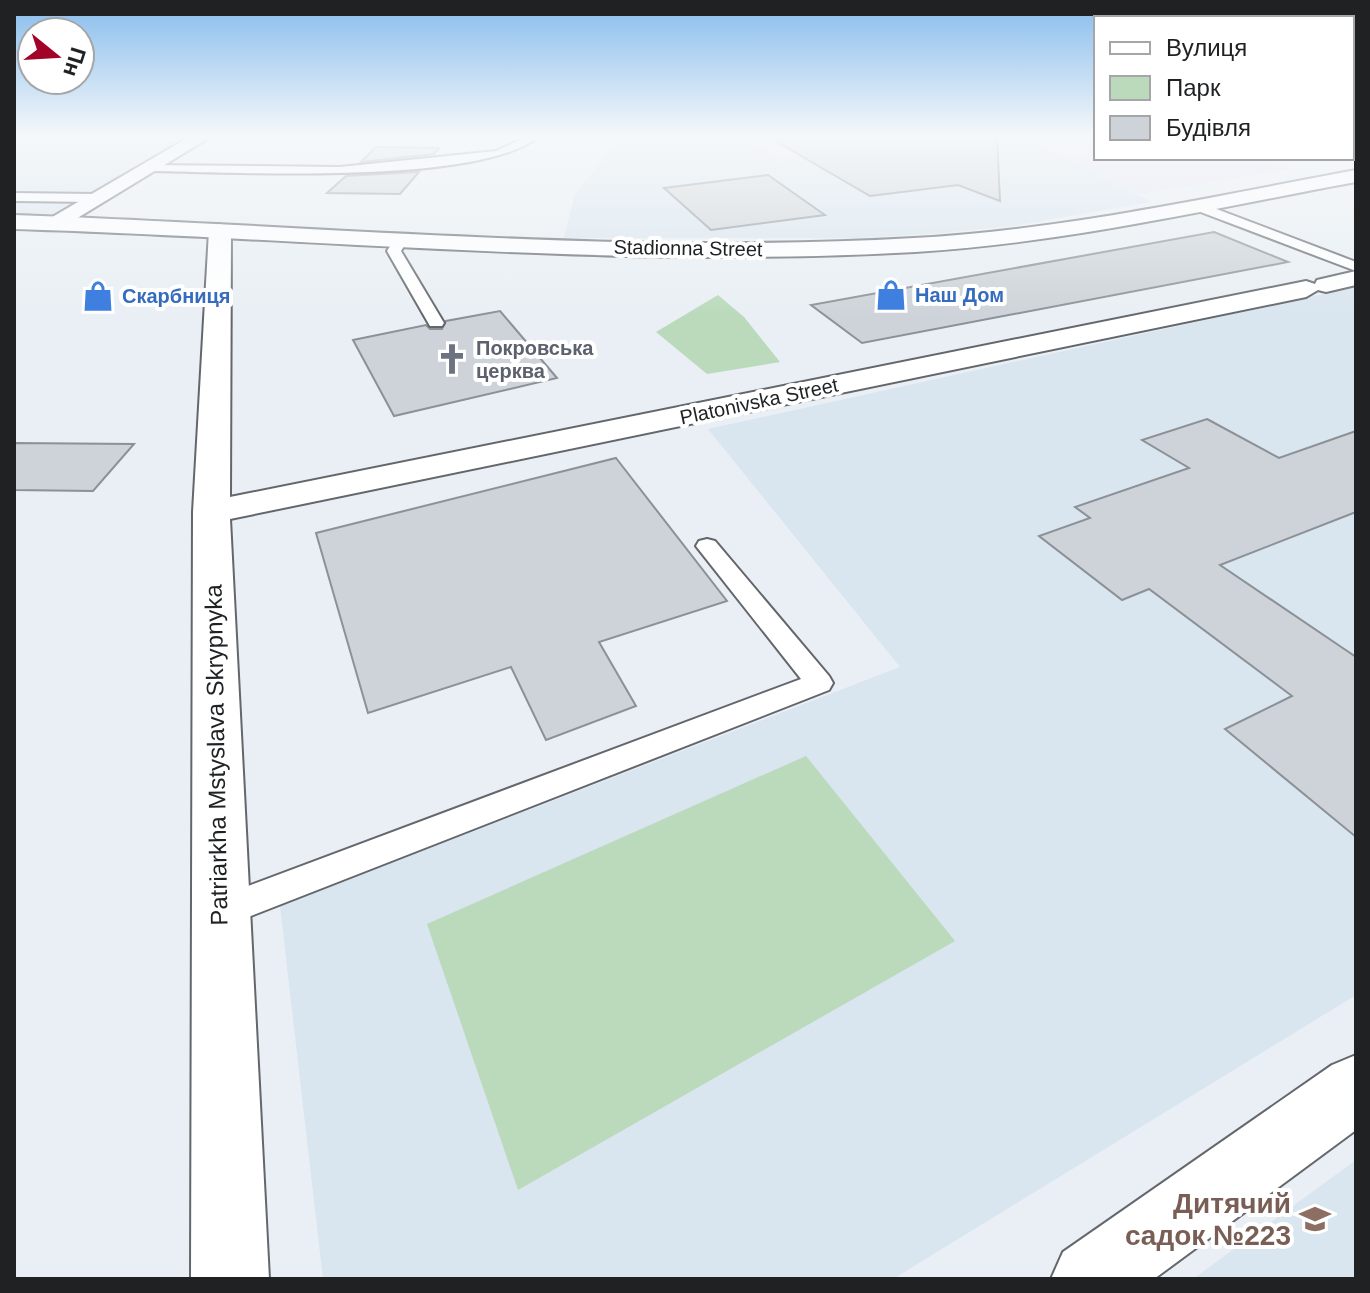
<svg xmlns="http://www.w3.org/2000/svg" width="1370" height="1293" font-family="Arial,sans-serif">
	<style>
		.built { fill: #d9e5ef }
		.industrial { fill: #e8e0f5 }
		.green { fill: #badabb }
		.building { fill: #cdd3d8; stroke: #8c9196; stroke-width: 2 }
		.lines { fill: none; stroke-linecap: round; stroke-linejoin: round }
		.service-casing { stroke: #63676c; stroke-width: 4 }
		.minor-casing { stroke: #63676c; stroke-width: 4 }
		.tertiary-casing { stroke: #63676c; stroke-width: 4 }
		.service { fill: #fff; fill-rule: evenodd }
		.minor { fill: #fff; fill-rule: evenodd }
		.tertiary { fill: #fff; fill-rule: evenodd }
		.labels { text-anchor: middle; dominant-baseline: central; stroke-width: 8; stroke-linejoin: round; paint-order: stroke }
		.far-street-label { font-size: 20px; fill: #1f2123; stroke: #fff }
		.far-shop-label { font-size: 20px; font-weight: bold; fill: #366cbe; stroke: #fff; text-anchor: start }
		.far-worship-label { font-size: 20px; font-weight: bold; fill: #5b616d; stroke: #fff; text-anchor: start }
		.street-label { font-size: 24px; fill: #1f2123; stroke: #fff }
		.near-education-label { font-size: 28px; font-weight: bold; fill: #785e54; stroke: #fff; text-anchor: end }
	</style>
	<rect width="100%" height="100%" fill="#e9eff4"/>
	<g class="built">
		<path d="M622,136H743L779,161L1025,137L1152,202L1013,226L931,234L856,238H564L575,194Z"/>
		<path d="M14,142L181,143L50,217L14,215Z"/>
		<path d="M1356,287V995L893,1279H323L280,906L900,667L708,429Z"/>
		<path d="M1356,1160V1279H1193Z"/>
	</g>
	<path class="industrial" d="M743,136H1096V158H1261L1293,169L1139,194L1025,137L779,161Z"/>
	<g class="green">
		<path d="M718,295L744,317L780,362L707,374L656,332Z"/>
		<path d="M806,756L955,941L518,1190L427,924Z"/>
	</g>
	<g class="building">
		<path d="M767,136H997L1000,201L958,185L870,196Z"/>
		<path d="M376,147L439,148L434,154L361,162Z"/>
		<path d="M419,172L400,194L327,193L346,176Z"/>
		<path d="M768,175L825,215L711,230L664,188Z"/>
		<path d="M1214,232L1288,262L862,343L811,305Z"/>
		<path d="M500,311L557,378L394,416L353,340L426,325L430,329H442L446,321Z"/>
		<path d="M1207,419L1279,458L1356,431V512L1220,565L1356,657V837L1225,729L1292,696L1149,589L1122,600L1039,536L1090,518L1075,507L1189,468L1142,440Z"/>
		<path d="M14,443L134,444L93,491L14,490Z"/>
		<path d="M616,458L727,601L599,642L636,706L546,740L511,667L368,713L316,533Z"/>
	</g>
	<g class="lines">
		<defs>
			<g id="service">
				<path d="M528,136L538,137C477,186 233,172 149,171L143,168L149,165L340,167L496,151Z"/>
				<path d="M14,193L96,194L102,198L96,202L14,201Z"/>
				<path d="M1190,202H1198L1356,262V271L1190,208Z"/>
				<path d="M402,234L409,238L401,251L444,323L442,326H430L387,251L397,235Z"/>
				<path d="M707,539L715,541L829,676L833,683L829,690L220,928L208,923L203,912L208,901L801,679L696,546L699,541Z"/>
			</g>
			<g id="minor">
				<path d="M191,136H212L61,228H45L42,223Z"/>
				<path d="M220,224L231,231L230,497L1306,281L1315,284L1317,280L1356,271V285L1326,292L1318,290L1306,297L230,519L269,1279H191L193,512L209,231Z"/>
				<path d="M1356,1055V1130L1154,1279H1051L1063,1252L1332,1065Z"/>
			</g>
			<path id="tertiary" d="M1356,170V182C1210,209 1064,243 915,252C615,269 314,238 14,229V215C314,225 615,255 914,238C1063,230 1210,197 1356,170Z"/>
		</defs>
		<use href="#service" class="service-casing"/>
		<use href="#minor" class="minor-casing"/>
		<use href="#tertiary" class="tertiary-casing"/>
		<use href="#service" class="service"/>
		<use href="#minor" class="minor"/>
		<use href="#tertiary" class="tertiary"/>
	</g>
	<linearGradient id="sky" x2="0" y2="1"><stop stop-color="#87bcec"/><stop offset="0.43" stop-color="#f5f8fa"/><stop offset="1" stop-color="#f5f8fa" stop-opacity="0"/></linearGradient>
	<rect width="1370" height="317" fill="url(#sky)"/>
	<defs>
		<symbol id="shop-bare" viewBox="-9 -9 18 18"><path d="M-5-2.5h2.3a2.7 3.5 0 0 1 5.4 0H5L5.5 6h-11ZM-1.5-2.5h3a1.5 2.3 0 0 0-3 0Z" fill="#3f7fe0" stroke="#fff" stroke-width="2.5" paint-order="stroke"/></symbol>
		<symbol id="church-bare" viewBox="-9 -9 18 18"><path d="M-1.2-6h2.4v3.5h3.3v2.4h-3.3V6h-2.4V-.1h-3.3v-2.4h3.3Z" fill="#6b7280" stroke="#fff" stroke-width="2.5" paint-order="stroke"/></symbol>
		<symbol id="school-bare" viewBox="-9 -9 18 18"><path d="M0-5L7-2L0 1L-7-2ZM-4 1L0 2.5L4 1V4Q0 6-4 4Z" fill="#8d6e63" stroke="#fff" stroke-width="2.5" paint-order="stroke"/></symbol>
	</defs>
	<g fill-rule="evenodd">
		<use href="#shop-bare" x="869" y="273" width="44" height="44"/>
		<use href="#shop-bare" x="76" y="274" width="44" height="44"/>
		<use href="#church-bare" x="430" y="337" width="44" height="44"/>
		<use href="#school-bare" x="1293" y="1197" width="44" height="44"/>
	</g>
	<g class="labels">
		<g class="far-street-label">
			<text transform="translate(688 248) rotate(1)">Stadionna Street</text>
			<text transform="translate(759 401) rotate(-12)">Platonivska Street</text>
		</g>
		<g class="far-shop-label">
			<text x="915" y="295">Наш Дом</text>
			<text x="122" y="296">Скарбниця</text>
		</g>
		<g class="far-worship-label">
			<text x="476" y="348">Покровська<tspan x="476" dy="23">церква</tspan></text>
		</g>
		<g class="street-label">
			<text transform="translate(216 755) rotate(-91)">Patriarkha Mstyslava Skrypnyka</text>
		</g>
		<g class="near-education-label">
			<text x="1291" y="1203">Дитячий<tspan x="1291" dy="32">садок №223</tspan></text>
		</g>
	</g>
	<rect width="1370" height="1293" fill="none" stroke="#1f2123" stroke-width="32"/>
	<rect x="1094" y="16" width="260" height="144" fill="#ffffff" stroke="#a5a6a7" stroke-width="2"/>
	<rect x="1110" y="42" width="40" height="12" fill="#ffffff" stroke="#a5a6a7" stroke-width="2"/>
	<text x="1166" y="56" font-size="24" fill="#1f2123">Вулиця</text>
	<rect x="1110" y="76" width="40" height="24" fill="#badabb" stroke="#a5a6a7" stroke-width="2"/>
	<text x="1166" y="96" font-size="24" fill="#1f2123">Парк</text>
	<rect x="1110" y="116" width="40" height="24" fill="#cdd3d8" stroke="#a5a6a7" stroke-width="2"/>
	<text x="1166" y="136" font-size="24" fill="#1f2123">Будівля</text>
	<g transform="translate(56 56) rotate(108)"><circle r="38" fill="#ffffff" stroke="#a5a6a7" stroke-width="2"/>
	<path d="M0-6L14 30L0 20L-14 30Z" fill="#a20329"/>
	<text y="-12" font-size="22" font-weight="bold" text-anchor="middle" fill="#1f2123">Пн</text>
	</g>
</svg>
